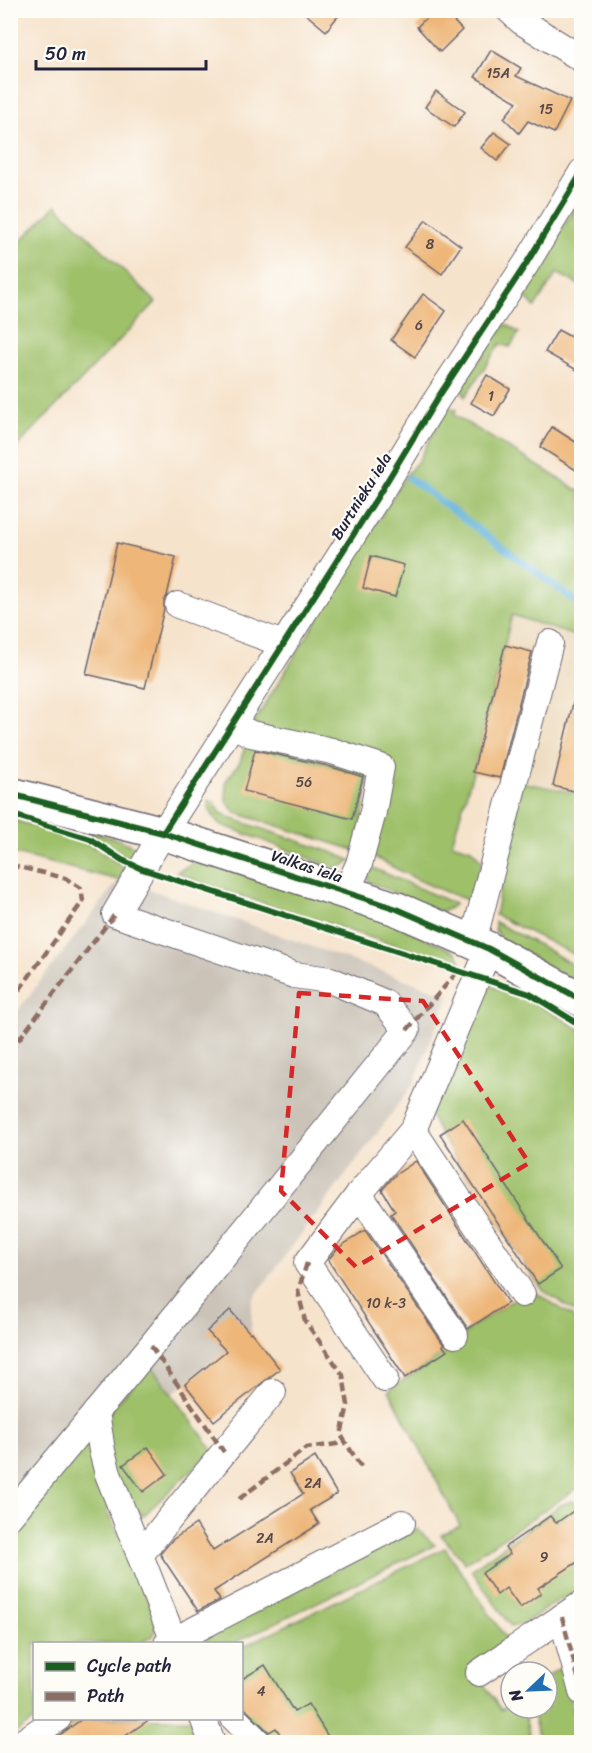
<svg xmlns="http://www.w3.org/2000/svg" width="592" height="1753" font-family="Sriracha,sans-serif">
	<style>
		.built { fill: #ebd8ba }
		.industrial { fill: #cbc3b8 }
		.green { fill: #9ec069; stroke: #607152; stroke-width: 1.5 }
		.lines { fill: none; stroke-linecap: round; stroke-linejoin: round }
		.stream { stroke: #5eb1da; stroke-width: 7 }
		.building { fill: #eeb678 }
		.minor-casing { stroke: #6c666e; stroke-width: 28 }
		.major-casing { stroke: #6c666e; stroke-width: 36 }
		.minor { stroke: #fff; stroke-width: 26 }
		.major { stroke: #fff; stroke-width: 33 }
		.quiet { stroke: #8d6e63; stroke-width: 4.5; stroke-dasharray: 9 4.5; stroke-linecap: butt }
		.cycleway-casing { stroke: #fdfcf7; stroke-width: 10 }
		.cycleway { stroke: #1b5e20; stroke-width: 6 }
		.marked { fill: none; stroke: #d62828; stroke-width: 4.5; stroke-dasharray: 12 8; stroke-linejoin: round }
		.labels { text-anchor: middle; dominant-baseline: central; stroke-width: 4.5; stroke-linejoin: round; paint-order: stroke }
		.number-label { font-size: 14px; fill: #55474a }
		.street-label { font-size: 16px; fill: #22223b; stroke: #fdfcf7 }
	</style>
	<rect width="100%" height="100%" fill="#fdfcf7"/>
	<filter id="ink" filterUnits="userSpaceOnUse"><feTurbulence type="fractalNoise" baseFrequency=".0167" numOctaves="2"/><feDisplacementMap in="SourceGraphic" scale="12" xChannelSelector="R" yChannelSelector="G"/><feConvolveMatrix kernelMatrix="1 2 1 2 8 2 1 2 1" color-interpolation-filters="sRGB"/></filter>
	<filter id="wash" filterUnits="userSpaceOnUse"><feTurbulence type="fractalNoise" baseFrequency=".008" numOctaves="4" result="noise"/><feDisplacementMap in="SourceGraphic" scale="24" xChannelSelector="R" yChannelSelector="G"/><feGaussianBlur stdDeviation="1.35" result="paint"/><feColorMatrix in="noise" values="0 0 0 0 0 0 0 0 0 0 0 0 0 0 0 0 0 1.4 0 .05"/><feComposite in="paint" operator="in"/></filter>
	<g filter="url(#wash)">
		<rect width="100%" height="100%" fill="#f6e3cc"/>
		<path class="built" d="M513,614L581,638V793L553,786L501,779L473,772Z"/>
		<path class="industrial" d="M119,880L160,893L449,995L413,1085L252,1300L251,1332L184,1384L75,1480L11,1556V1019Z"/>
		<g class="green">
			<path d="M581,198V286L557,273L535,307L522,294Z"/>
			<path d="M56,205L156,302L11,453V251Z"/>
			<path d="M503,325H508L519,333L510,347L500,344L465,397L462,390L465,382Z"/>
			<path d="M448,407L456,410L454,415L581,492V638L512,615L473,772L452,843L471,849L482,861L477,903C441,892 406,875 373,856L385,779L253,724L406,475L419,460L442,415Z"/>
			<path d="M247,741L369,774L357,851L236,813L226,801V781L240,762Z"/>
			<path d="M521,782L581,794V958L495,915Z"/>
			<path d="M208,801L214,802L220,812L230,818L334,853L352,861L340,867H333L219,824L210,812Z"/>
			<path d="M10,809L120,840C132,845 138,849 141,862L128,859L95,836L11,813Z"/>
			<path d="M11,819C37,828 67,834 92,846C104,853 115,862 128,869L130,883L11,853Z"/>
			<path d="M194,863L216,865L355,906L456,952L463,967L215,888L176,872Z"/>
			<path d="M366,865L455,904L448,909L440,912L369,882L366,873Z"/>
			<path d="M495,922L548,950L581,970V985L502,940L495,930Z"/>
			<path d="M484,984L527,998L581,1030V1310L577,1313L544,1291L538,1284L440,1134L426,1107Z"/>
			<path d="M532,1290L572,1316L581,1332V1490L579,1487L465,1563L441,1535L460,1526L389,1390L447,1351L471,1328L510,1302Z"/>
			<path d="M150,1365L213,1450L143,1516L125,1498L106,1511L125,1545L158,1624L152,1636L141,1643L34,1644L35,1719L11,1736V1527Z"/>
			<path d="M572,1501L581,1503V1596L568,1604L562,1598L523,1624L511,1627L471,1570L561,1505Z"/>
			<path d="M417,1529L435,1545L234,1643L202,1644L206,1637Z"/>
			<path d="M445,1548L508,1641L473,1668L501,1710L511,1704V1708H523L531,1742H268L242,1716V1647Z"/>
			<path d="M563,1666L573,1710L581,1719V1742H540L531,1708H547V1677Z"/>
			<path d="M71,1718L193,1719L202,1742H36Z"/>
		</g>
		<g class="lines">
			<path class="stream" d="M409,478L582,606"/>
		</g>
		<g id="blocks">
			<g class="building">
				<path d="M301,10H343L326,31Z"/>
				<path d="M434,10H443L462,30L440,52L417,27Z"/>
				<path d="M491,50L521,68L516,76L570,101L554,133L528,121L519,133L504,118L517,102L475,77Z"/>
				<path d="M436,91L465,112L454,127L425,107Z"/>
				<path d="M494,132L511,144L497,161L481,148Z"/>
				<path d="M426,220L461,246L442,274L405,247Z"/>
				<path d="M423,294L446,311L415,357L391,340Z"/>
				<path d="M558,330L582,343V373L545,352Z"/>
				<path d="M487,375L510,389L494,416L471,403Z"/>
				<path d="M552,427L582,446V474L540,447Z"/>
				<path d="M117,543L176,557L167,596L164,600V609L145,688L86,674Z"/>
				<path d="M371,556L404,565L395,597L363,588Z"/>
				<path d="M505,645L532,652L500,778L473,772Z"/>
				<path d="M574,699H582V793L553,786Z"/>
				<path d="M255,750L328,766L363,777L352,819L244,791Z"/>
				<path d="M463,1119L561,1269L538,1284L440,1134Z"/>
				<path d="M416,1161L508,1303L468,1329L391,1214L395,1211L382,1190L395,1175Z"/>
				<path d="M365,1230L444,1345L443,1346L447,1351L405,1378L328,1260L337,1249Z"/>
				<path d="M230,1310L250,1333L251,1332L280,1369L214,1421L185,1384L226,1351L207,1331Z"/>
				<path d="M148,1447L167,1474L143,1492L123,1465Z"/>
				<path d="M315,1457L337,1494L310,1510L319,1524L214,1591L220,1600L198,1611L160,1554L172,1540L196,1524L213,1551L303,1494L290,1473Z"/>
				<path d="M582,1505V1559L538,1588L541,1593L520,1608L506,1588L497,1595L482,1573L510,1554L505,1547L550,1516L556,1523Z"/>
				<path d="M265,1665L294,1712L308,1704L332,1743H286L276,1728L269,1732L243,1707L242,1704V1679Z"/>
				<path d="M82,1719H150L115,1743H49Z"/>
			</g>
		</g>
	</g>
	<g filter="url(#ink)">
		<use href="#blocks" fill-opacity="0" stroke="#6c666e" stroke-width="1.5"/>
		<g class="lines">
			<defs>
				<g id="minor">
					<path d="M509,10L521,21L582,59"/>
					<path d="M178,605L283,644"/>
					<path d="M233,725L251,734L332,751L381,767L373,812L359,864L346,892"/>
					<path d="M473,942L550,643"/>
					<path d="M413,1130L522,1294"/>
					<path d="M359,1194L455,1335"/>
					<path d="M385,1379L307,1263L359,1194L413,1130L489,949"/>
					<path d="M96,1412L102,1451L108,1474L175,1644"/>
					<path d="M10,1516L151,1346L407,1030L385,1003L330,980L294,975L115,914L163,833L378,496L437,399L526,264L582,172"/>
					<path d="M140,1555L273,1392"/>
					<path d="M562,1617L582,1692"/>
					<path d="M167,1644L402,1523"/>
					<path d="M479,1673L582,1604"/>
					<path d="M203,1718L212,1742"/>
					<path d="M234,1718L258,1742"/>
					<path d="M23,1742L58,1718"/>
				</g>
				<path id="major" d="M10,794L163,833L397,909L489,949L582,1000"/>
			</defs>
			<use href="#minor" class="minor-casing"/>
			<use href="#major" class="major-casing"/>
			<use href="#minor" class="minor"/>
			<use href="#major" class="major"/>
			<g class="quiet">
				<path d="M10,865L65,878L81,888L83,901L10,1003"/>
				<path d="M407,1030L459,970"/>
				<path d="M10,1051L115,914"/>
				<path d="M307,1263L298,1291L305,1321L343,1375L348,1405L341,1435L363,1470"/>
				<path d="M151,1346L224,1452"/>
				<path d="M239,1499L306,1448L345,1443"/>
				<path d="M562,1617L582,1692"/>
			</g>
			<defs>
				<g id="cycleway">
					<path d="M10,794L163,833L397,909L489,949L582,1000"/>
					<path d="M10,814L90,839L122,860L142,869L530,994L582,1026"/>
					<path d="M163,833L378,496L437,399L526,264L582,172"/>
				</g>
			</defs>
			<use href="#cycleway" class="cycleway-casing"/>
			<use href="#cycleway" class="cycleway"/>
		</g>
	</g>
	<path class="marked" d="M299,993L423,1001L529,1163L356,1267L281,1191Z"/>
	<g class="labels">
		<g class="number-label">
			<text x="498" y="73">15A</text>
			<text x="546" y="109">15</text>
			<text x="430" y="244">8</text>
			<text x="419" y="325">6</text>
			<text x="491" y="396">1</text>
			<text x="304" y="782">56</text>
			<text x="386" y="1303">10 k-3</text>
			<text x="313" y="1483">2A</text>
			<text x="265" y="1538">2A</text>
			<text x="544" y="1557">9</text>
			<text x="261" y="1691">4</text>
		</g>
		<g class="street-label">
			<text transform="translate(361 496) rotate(-58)">Burtnieku iela</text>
			<text transform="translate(307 866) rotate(18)">Valkas iela</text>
		</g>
	</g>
	<rect width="592" height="1753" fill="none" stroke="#fdfcf7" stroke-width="36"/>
	<rect x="33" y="1642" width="210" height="78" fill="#fdfcf7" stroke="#a5a5ac" stroke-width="1.5"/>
	<rect x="45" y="1662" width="30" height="9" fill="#1b5e20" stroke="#a5a5ac" stroke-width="1.5"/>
	<text x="87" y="1672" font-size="18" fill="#22223b">Cycle path</text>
	<rect x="45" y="1692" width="30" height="9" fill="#8d6e63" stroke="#a5a5ac" stroke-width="1.5"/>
	<text x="87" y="1702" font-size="18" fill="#22223b">Path</text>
	<g transform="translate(529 1690) rotate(247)"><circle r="28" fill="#fdfcf7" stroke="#a5a5ac" stroke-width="1.5"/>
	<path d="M0-4.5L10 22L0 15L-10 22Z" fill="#1f6fb2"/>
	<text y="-9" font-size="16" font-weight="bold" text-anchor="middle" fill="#22223b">N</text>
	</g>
	<path d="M36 60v9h170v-9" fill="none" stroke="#22223b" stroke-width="3"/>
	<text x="45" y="60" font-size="18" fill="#22223b" stroke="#fdfcf7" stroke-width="4.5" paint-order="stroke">50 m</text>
</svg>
